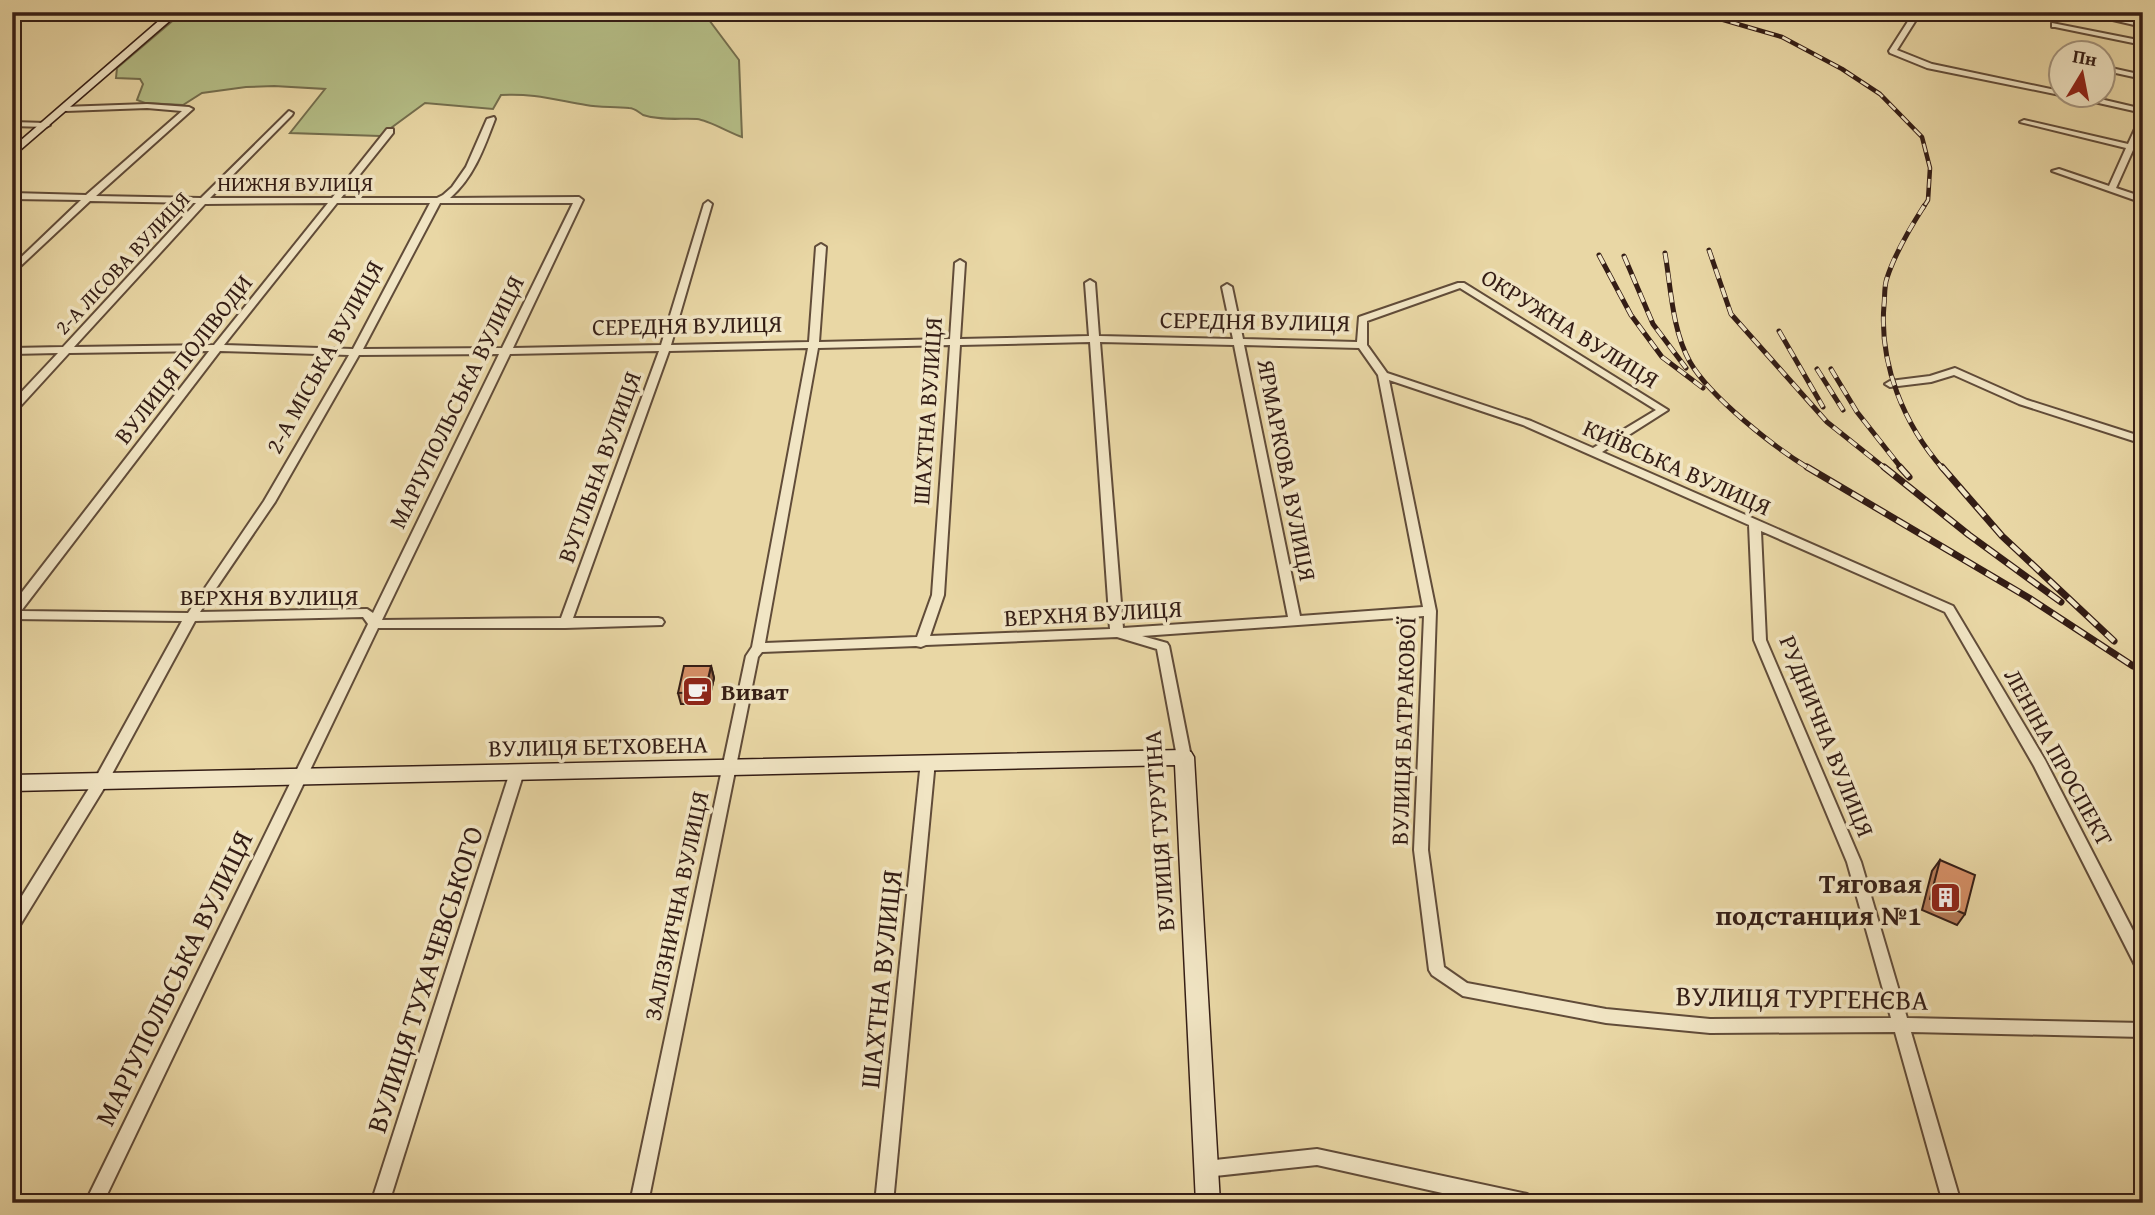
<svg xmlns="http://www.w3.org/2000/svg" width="2155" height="1215" font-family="'Gentium Book Plus',serif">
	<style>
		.green { fill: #b5be87; stroke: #746e4e; stroke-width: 2 }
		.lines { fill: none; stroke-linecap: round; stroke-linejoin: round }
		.street-casing { stroke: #614c39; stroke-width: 4 }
		.secondary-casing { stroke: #341d15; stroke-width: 3 }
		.street { fill: #f1e5c4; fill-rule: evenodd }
		.secondary { fill: #f1e5c4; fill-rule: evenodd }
		.rail-far2-casing { stroke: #341d15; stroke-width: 4.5 }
		.rail-far1-casing { stroke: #341d15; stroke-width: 5 }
		.rail-casing { stroke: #341d15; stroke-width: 7 }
		.rail-far2 { stroke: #f1e5c4; stroke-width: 2.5; stroke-dasharray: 9; stroke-linecap: butt }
		.rail-far1 { stroke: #f1e5c4; stroke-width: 3.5; stroke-dasharray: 10; stroke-linecap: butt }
		.rail { stroke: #f1e5c4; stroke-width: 4.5; stroke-dasharray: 13; stroke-linecap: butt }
		.wall { fill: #b77b58; stroke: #341d15; stroke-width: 2 }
		.shaded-wall { fill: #956447; stroke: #341d15; stroke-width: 2 }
		.building { fill: #d58f66; stroke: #341d15; stroke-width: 2 }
		.labels { text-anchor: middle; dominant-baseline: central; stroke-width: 7; stroke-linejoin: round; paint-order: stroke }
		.far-street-label { font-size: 21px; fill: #341d15; stroke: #f1e5c4 }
		.street-label { font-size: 24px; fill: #341d15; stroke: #f1e5c4 }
		.poi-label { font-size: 24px; font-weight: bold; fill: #341d15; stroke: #f1e5c4; text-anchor: start }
		.near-poi-label { font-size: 28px; font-weight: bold; fill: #341d15; stroke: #f1e5c4; text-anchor: end }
		.near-street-label { font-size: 28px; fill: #341d15; stroke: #f1e5c4 }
	</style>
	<rect width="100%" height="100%" fill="#e9d7a5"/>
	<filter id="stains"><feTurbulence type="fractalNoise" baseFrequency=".00286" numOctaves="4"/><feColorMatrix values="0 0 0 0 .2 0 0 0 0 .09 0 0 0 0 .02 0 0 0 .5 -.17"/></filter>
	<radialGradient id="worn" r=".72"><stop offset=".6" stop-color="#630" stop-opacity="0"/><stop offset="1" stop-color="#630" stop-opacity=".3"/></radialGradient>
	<path class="green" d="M183,12H703L739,60L742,137C730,133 708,120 697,119C680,118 661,121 643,115C638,112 635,108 629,108C615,106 600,108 586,105C556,100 533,93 501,95L493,109L425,103L380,136L290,133L325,89L274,86L246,87L202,93L183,105L145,103L137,100L143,84L140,79L116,78L117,68Z"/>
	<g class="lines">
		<defs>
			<g id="street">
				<path d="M1914,12H1921L1897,50L1932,64L2060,91V94H2079L2143,109V113L2063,95H2060L1927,68L1890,53L1889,51Z"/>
				<path d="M2078,12H2092L2143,23V27Z"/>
				<path d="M2052,23L2143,41V45L2055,27H2052Z"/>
				<path d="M2102,66L2143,75V79L2102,70Z"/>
				<path d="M147,104L189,107L193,109L96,196L201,198L289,111L293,113L292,115L210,198H332L387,129H393V133L341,198H437L443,195L452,187L466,167L487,119L494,117L495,119C484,148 474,177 450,198L579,197L583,200L513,348L661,345L704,204L708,201L712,204L671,345L809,342L816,247L821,244L826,247L819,342L950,339L955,263L960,260L965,263L960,339L1089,336L1085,283L1090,280L1095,283L1099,336L1233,339L1222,287L1227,284L1232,287L1243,339L1357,342L1359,317L1458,283H1464L1668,410L1602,452L1953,606L2045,760L2143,950V973L2138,971L2034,766L1945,612L1761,531L1766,640L1861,862L1907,1018L2143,1023V1037L1911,1032L1961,1203H1943L1895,1032L1710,1033L1606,1023L1463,996L1432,975L1429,970L1414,850L1424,616L1142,636L1167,643L1169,646L1191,757L1189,761H1179L1177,757L1157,649L1117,637L926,645L921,647L916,646L762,652L758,657L648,1203H630L746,656L752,647L808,348L669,351L573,618H658L662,619L664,622L662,625L565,628H378L103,1203H85L368,624L363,617L195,621L106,785L17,930L12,931V912L96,777L182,621L12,619V605L209,351L69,353L16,411L12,412V402L58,353L12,354V348L63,347L196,203L90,201L12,274V266L81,200L12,199V193L86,195L182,111L147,108L66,111L62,109L63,107ZM328,203L214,345L74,347L205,204ZM337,203H430L353,349L224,345ZM440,203H573L502,348L363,349ZM1460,288L1656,410L1593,448L1531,421L1387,373L1367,345V321ZM1090,342L1110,629L930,636L944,595L960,345ZM1100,342L1234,345L1288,617L1123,628ZM950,345L932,595L917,637L765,643L818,348ZM1244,345L1359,348L1378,375L1423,607L1300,616ZM220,351L349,355L264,501L188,613L21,611ZM659,351L561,618L382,620L510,354ZM499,354L373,613L367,609L200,612L275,502L359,355ZM1389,380L1523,425L1749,525L1754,640L1847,862L1891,1018L1710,1019L1606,1009L1467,983L1444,967L1428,850L1436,611Z"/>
				<path d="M2140,118H2143V129L2135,146L2143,147V152L2133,150L2116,188L2143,197V203L2052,171L2059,169L2109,186L2126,148L2020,122L2024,120L2128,144Z"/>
				<path d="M12,122L46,123L50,125L46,127L12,126Z"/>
				<path d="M1955,368L2027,400L2143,437V444L2019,404L1954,375L1931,382L1890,387L1885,384L1890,381L1930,376Z"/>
				<path d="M928,756L933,757L935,761L893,1203H875L921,761L923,757Z"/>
				<path d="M517,767L522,768L524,772L389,1203H371L510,772L512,768Z"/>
				<path d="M1317,1149L1527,1194L1533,1197L1536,1203H1487L1317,1165L1206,1177L1200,1175L1197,1169L1200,1163L1206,1161Z"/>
			</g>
			<g id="secondary">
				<path d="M169,12H180L12,157V148Z"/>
				<path d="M1184,750L1191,752L1194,757L1220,1203H1196L1175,765L12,791V775Z"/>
			</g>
		</defs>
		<use href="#street" class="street-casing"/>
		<use href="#secondary" class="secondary-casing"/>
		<use href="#street" class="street"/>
		<use href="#secondary" class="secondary"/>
		<defs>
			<path id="rail-far2" d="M1696,12L1782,37L1842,69L1880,94L1922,137L1930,168L1928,200L1923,208"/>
			<g id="rail-far1">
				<path d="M1924,206C1910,228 1895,253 1887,278C1884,286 1885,297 1884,305C1879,364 1904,425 1943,469"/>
				<path d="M1709,250L1731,314L1827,422L1886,469"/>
				<path d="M1665,253C1671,288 1672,330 1690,362C1710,397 1775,448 1810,469"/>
				<path d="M1599,255L1631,315L1662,357L1703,388"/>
				<path d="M1624,256L1653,324L1686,368"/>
				<path d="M1779,331L1823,407"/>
				<path d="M1817,369L1843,410"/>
				<path d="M1831,369L1857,412L1902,469"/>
			</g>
			<g id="rail">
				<path d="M1807,467L2029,598L2133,666"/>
				<path d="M1884,467L1969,535L2061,602"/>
				<path d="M1900,467L1909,477"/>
				<path d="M1942,467L2002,536L2114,641"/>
			</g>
		</defs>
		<use href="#rail-far2" class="rail-far2-casing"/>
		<use href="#rail-far1" class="rail-far1-casing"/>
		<use href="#rail" class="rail-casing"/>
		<use href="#rail-far2" class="rail-far2"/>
		<use href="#rail-far1" class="rail-far1"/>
		<use href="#rail" class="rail"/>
	</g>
	<g class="wall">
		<path d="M711,666L714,678L708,704H681L678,693Z"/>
		<path d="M1940,860L1965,914L1957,925L1922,910L1932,871Z"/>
	</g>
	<path class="shaded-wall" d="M711,666L714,678L708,704L705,692Z"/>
	<g class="building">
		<path d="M684,666H711L705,692L678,693Z"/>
		<path d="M1940,860L1975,875L1965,914L1930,899Z"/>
	</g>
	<defs>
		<symbol id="cafe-square" viewBox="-11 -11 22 22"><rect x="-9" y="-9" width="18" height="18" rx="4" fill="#8f2418" stroke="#f1e5c4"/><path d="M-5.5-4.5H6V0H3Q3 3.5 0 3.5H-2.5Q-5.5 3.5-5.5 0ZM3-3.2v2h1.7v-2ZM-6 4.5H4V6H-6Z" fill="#fff"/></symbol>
		<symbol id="building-square" viewBox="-11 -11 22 22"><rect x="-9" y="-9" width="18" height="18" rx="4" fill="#8f2418" stroke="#f1e5c4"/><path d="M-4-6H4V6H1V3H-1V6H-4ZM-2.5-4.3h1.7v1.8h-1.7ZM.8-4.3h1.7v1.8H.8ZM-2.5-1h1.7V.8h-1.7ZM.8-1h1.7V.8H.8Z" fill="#fff"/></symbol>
	</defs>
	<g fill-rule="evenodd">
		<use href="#cafe-square" x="680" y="674" width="35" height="35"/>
		<use href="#building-square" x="1928" y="880" width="35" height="35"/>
	</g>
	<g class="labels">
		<g class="far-street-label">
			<text x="295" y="183">НИЖНЯ ВУЛИЦЯ</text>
			<text transform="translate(122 263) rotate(-47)">2-А ЛІСОВА ВУЛИЦЯ</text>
		</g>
		<g class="street-label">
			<text transform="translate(1255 321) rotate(1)">СЕРЕДНЯ ВУЛИЦЯ</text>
			<text transform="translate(687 325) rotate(-1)">СЕРЕДНЯ ВУЛИЦЯ</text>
			<text transform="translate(1570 328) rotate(32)">ОКРУЖНА ВУЛИЦЯ</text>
			<text transform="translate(324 357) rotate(-61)">2-А МІСЬКА ВУЛИЦЯ</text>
			<text transform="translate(183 359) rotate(-52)">ВУЛИЦЯ ПОЛІВОДИ</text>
			<text transform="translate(456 402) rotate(-64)">МАРІУПОЛЬСЬКА ВУЛИЦЯ</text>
			<text transform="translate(927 411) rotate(-86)">ШАХТНА ВУЛИЦЯ</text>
			<text transform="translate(599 467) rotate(-70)">ВУГІЛЬНА ВУЛИЦЯ</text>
			<text transform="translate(1677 467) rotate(24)">КИЇВСЬКА ВУЛИЦЯ</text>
			<text transform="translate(1287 470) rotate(79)">ЯРМАРКОВА ВУЛИЦЯ</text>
			<text x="269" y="596">ВЕРХНЯ ВУЛИЦЯ</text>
			<text transform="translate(1093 613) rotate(-3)">ВЕРХНЯ ВУЛИЦЯ</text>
			<text transform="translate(1403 731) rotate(-88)">ВУЛИЦЯ БАТРАКОВОЇ</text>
			<text transform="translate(1827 736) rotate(68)">РУДНИЧНА ВУЛИЦЯ</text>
			<text transform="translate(598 746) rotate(-1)">ВУЛИЦЯ БЕТХОВЕНА</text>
			<text transform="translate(2059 757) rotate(61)">ЛЕНІНА ПРОСПЕКТ</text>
			<text transform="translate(1159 831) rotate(-94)">ВУЛИЦЯ ТУРУТІНА</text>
			<text transform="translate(676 906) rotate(-78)">ЗАЛІЗНИЧНА ВУЛИЦЯ</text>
		</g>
		<g class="poi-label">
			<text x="721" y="691">Виват</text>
		</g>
		<g class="near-poi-label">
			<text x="1922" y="882">Тяговая<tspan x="1922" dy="32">подстанция №1</tspan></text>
		</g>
		<g class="near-street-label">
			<text transform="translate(173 978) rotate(-64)">МАРІУПОЛЬСЬКА ВУЛИЦЯ</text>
			<text transform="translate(424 979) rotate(-72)">ВУЛИЦЯ ТУХАЧЕВСЬКОГО</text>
			<text transform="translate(880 979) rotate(-84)">ШАХТНА ВУЛИЦЯ</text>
			<text transform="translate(1802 997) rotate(1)">ВУЛИЦЯ ТУРГЕНЄВА</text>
		</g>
	</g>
	<rect width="2155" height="1215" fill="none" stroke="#e9d7a5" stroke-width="42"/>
	<rect x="14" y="14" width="2127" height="1187" fill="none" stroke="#341d15" stroke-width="3.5"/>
	<rect x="21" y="21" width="2113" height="1173" fill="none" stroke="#341d15" stroke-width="2"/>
	<g transform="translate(2082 74) rotate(10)"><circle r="33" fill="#f1e5c4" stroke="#a5957e" stroke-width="2"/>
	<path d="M0-5L12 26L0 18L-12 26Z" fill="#8f2418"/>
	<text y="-10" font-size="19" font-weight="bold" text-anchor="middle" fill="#341d15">Пн</text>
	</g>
	<rect width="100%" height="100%" filter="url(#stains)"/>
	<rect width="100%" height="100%" fill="url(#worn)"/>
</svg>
